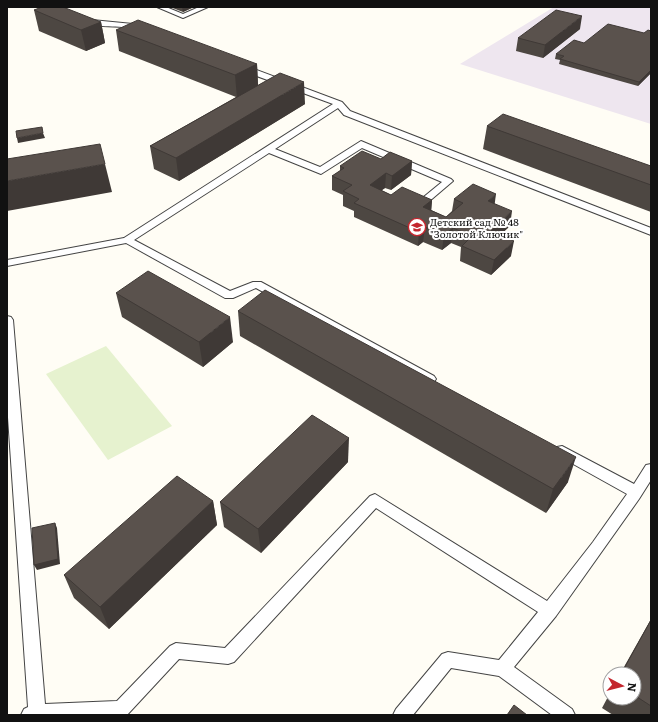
<svg xmlns="http://www.w3.org/2000/svg" width="658" height="722" font-family="Literata,serif">
	<style>
		.industrial { fill: #eee6ef }
		.pitch { fill: #e6f2cf }
		.lines { fill: none; stroke-linecap: round; stroke-linejoin: round }
		.service-casing { stroke: #444; stroke-width: 2 }
		.service { fill: #fff; fill-rule: evenodd }
		.wall { fill: #4d4742 }
		.shaded-wall { fill: #3f3936 }
		.building { fill: #5a524d; stroke: #3f3936 }
		.labels { text-anchor: middle; dominant-baseline: central; stroke-width: 4; stroke-linejoin: round; paint-order: stroke }
		.poi-label { font-size: 10px; fill: #111; stroke: #fff; text-anchor: start }
	</style>
	<rect width="100%" height="100%" fill="#fffdf5"/>
	<path class="industrial" d="M554,7H651V124L460,64Z"/>
	<path class="pitch" d="M106,346L172,426L108,460L46,374Z"/>
	<g class="lines">
		<defs>
			<g id="service">
				<path d="M157,7H166L183,14L199,7H208L183,18Z"/>
				<path d="M86,18L92,20L133,24L144,29L140,31C137,30 134,29 131,28C117,25 93,29 82,20Z"/>
				<path d="M240,66H246L342,102L350,111L651,228V235L344,115L338,108L275,149L320,167L361,141L451,179L453,181L426,204L423,205L418,202L420,200L442,182L362,148L321,174L269,153L134,240L230,291L253,282H261L434,376L436,379L434,382L430,383L426,382L256,288L233,298H225L126,243L7,266V260L124,238L333,104L240,70Z"/>
				<path d="M7,316L11,317L13,320L45,704L117,701L170,646L176,643L225,648L370,496L375,494L547,601L593,542L627,494L557,455L555,451L557,447L562,446L634,484L646,465L651,464V480L639,499L556,616L514,667L572,709L575,715H552L499,676L451,668L413,715H393L396,709L442,654L448,652L499,660L538,612L376,508L234,662L228,664L179,659L127,715H21L24,709L28,707L7,403Z"/>
			</g>
		</defs>
		<use href="#service" class="service-casing"/>
		<use href="#service" class="service"/>
	</g>
	<g class="wall">
		<path d="M170,7H194L183,12Z"/>
		<path d="M34,10L101,22L105,43L86,51L39,31Z"/>
		<path d="M580,29L543,58L516,51L518,38Z"/>
		<path d="M116,30L257,64L258,85L305,104L179,181L154,169L150,146L236,97L119,51Z"/>
		<path d="M556,54L651,73L638,86L559,64L560,60L555,59Z"/>
		<path d="M487,126L651,166V212L483,149Z"/>
		<path d="M381,159L412,161L411,175L391,190L385,188L381,190L391,195L432,200L431,210L446,217L452,211L454,199L495,204L510,226L500,235L511,256L491,275L460,261L461,247L451,243L442,250L423,242L418,246L354,217V211L343,206V195L332,190V176L340,171V166Z"/>
		<path d="M116,293L233,342L203,367L122,317Z"/>
		<path d="M238,311L568,482L546,513L240,336Z"/>
		<path d="M348,462L261,553L224,527L220,502Z"/>
		<path d="M213,501L217,525L109,629L74,598L64,575Z"/>
		<path d="M651,619V715H613L602,708L610,693V698H634V674H620Z"/>
	</g>
	<g class="shaded-wall">
		<path d="M182,7H194L183,12Z"/>
		<path d="M582,16L580,29L543,58L545,45Z"/>
		<path d="M101,22L105,43L86,51L81,30Z"/>
		<path d="M257,64L258,86L237,98L235,75Z"/>
		<path d="M651,70V73L638,86L639,82Z"/>
		<path d="M304,82L305,104L179,181L176,158Z"/>
		<path d="M43,133L45,138L18,143L17,138Z"/>
		<path d="M412,161L411,175L391,190L392,176Z"/>
		<path d="M105,164L112,192L7,211V181Z"/>
		<path d="M386,173L385,188L369,200L370,185Z"/>
		<path d="M496,194L494,209L488,201Z"/>
		<path d="M432,200L431,214L423,207Z"/>
		<path d="M512,211L510,226L488,246L491,231Z"/>
		<path d="M425,227L423,242L418,246L419,232Z"/>
		<path d="M453,228L451,243L442,250L444,235Z"/>
		<path d="M514,241L511,256L491,275L494,260Z"/>
		<path d="M230,317L233,342L203,367L199,342Z"/>
		<path d="M349,438L348,462L261,553L258,529Z"/>
		<path d="M576,457L568,482L546,513L553,489Z"/>
		<path d="M213,501L217,525L109,629L100,607Z"/>
		<path d="M55,523L57,528L60,564L37,570L34,565Z"/>
	</g>
	<g class="building">
		<path d="M42,7H63L101,22L81,30L34,10Z"/>
		<path d="M556,10L582,16L545,45L518,38Z"/>
		<path d="M138,20L257,64L235,75L116,30Z"/>
		<path d="M608,24L644,33L648,30L651,31V70L639,82L560,59L564,56L556,54L574,40L584,43Z"/>
		<path d="M280,73L304,82L176,158L150,146Z"/>
		<path d="M503,114L651,166V185L487,126Z"/>
		<path d="M42,127L43,133L17,138L16,131Z"/>
		<path d="M100,144L105,164L7,181V159Z"/>
		<path d="M362,151L381,159L390,152L412,161L392,176L386,173L370,185L391,195L402,187L432,200L423,207L446,217L463,203L454,199L473,184L496,194L488,201L512,211L491,231L514,241L494,260L462,246L472,236L453,228L444,235L425,227L419,232L354,203L359,199L343,191L352,185L332,176L344,168L340,166Z"/>
		<path d="M148,271L230,317L199,342L116,293Z"/>
		<path d="M265,290L576,457L553,489L238,311Z"/>
		<path d="M312,415L349,438L258,529L220,502Z"/>
		<path d="M177,476L213,501L100,607L64,575Z"/>
		<path d="M55,523L58,559L34,565L32,528Z"/>
		<path d="M651,620V706L634,695V674H621Z"/>
		<path d="M514,705L527,715H507Z"/>
	</g>
	<defs>
		<symbol id="school-ring" viewBox="-11 -11 22 22"><circle r="9.5" fill="#fff" stroke="#c4262e" stroke-width="1.5"/><path d="M0-5L7-2L0 1L-7-2ZM-4 1L0 2.5L4 1V4Q0 6-4 4Z" fill="#c4262e"/></symbol>
	</defs>
	<g fill-rule="evenodd">
		<use href="#school-ring" x="407" y="217" width="20" height="20"/>
	</g>
	<g class="labels">
		<g class="poi-label">
			<text x="430" y="221">Детский сад № 48<tspan x="430" dy="12">"Золотой Ключик"</tspan></text>
		</g>
	</g>
	<rect width="658" height="722" fill="none" stroke="#111111" stroke-width="16"/>
	<g transform="translate(622 686) rotate(97)"><circle r="19" fill="#ffffff" stroke="#a0a0a0"/>
	<path d="M0-3L7 15L0 10L-7 15Z" fill="#c4262e"/>
	<text y="-6" font-size="11" font-weight="bold" text-anchor="middle" fill="#111111">N</text>
	</g>
</svg>
